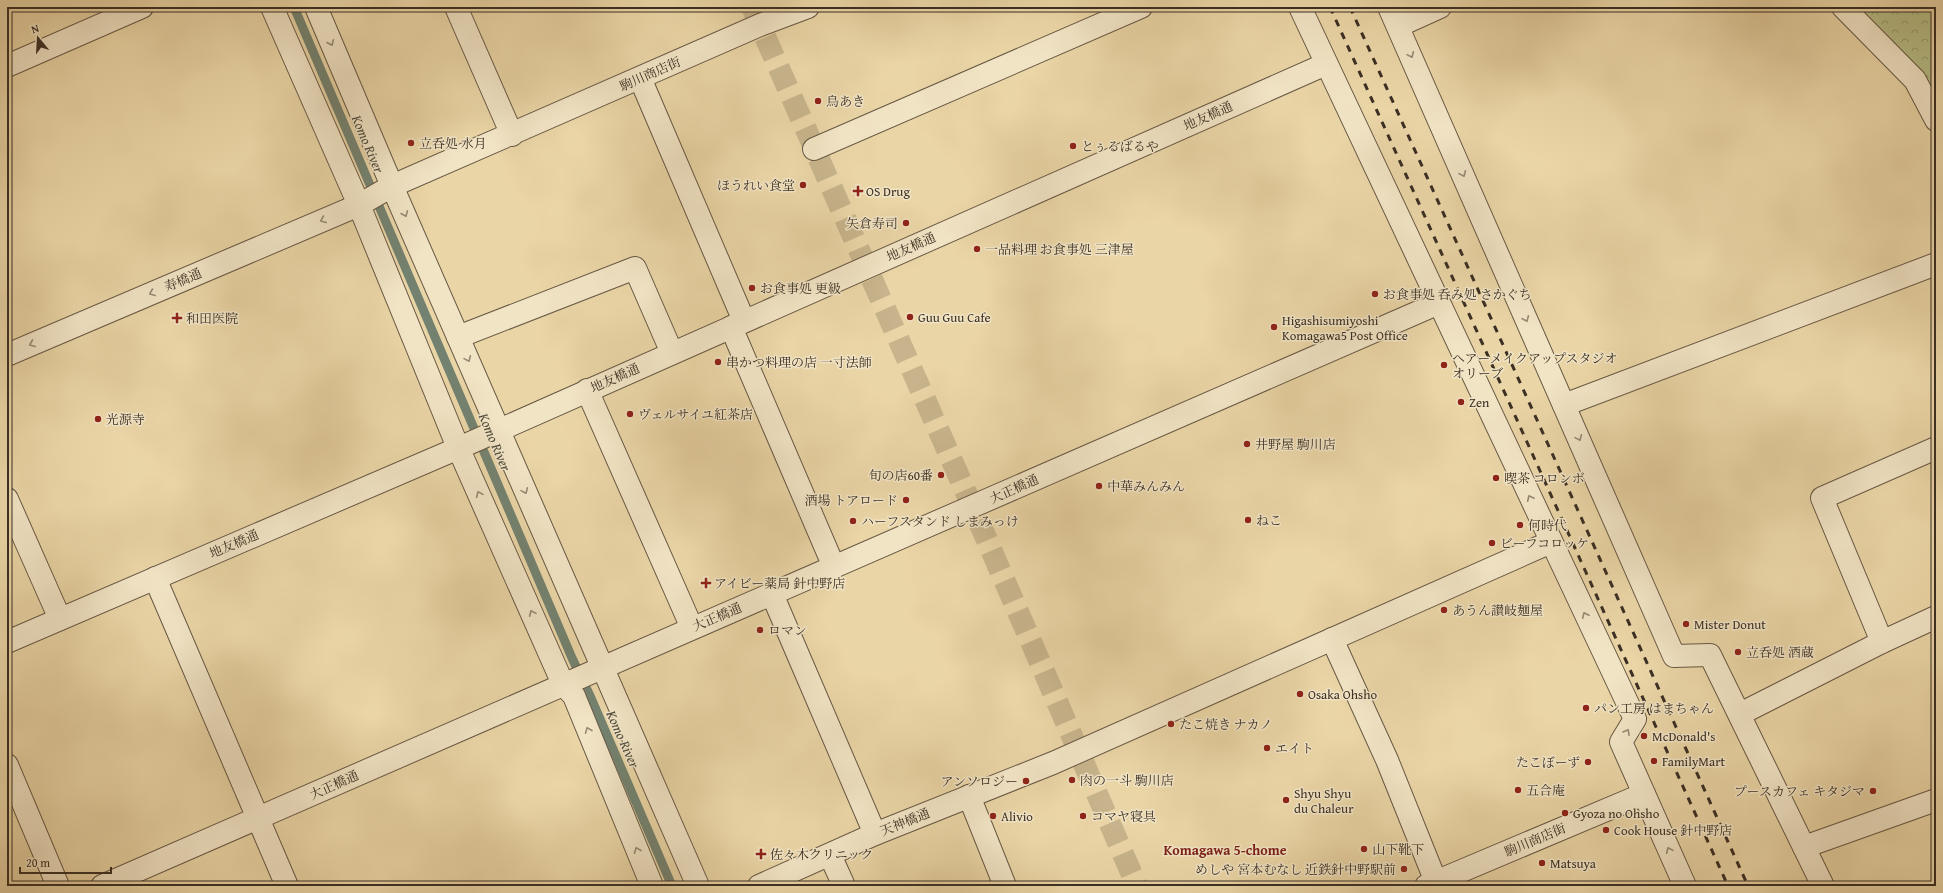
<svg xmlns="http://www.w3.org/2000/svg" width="1943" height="893" font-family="'Gentium Book Plus','Noto Serif JP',serif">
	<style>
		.park { fill: url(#park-crowns); stroke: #797656 }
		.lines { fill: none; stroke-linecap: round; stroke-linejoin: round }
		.stream { stroke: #738270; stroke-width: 9 }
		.street-tunnel { stroke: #c7b48c; stroke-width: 22; stroke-dasharray: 22 11; stroke-linecap: butt }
		.street-casing { stroke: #675844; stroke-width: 24 }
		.street { stroke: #f1e4c5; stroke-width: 22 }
		.rail { stroke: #3b2f24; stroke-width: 3; stroke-dasharray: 7 7; stroke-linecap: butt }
		.oneway { stroke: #968a74 }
		.poi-dot { fill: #8f2418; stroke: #f1e4c5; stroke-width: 1.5 }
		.labels { text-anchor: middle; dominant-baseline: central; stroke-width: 3; stroke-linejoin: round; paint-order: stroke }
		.street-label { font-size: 13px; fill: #3b2f24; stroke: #f1e4c5 }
		.poi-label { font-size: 13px; fill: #3b2f24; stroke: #f1e4c5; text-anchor: start }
		.water-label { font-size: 14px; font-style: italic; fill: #4e4b3d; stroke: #f1e4c5 }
		.neighbourhood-label { font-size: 14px; font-weight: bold; fill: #7a1f14; stroke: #f1e4c5 }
	</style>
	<defs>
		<pattern id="park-crowns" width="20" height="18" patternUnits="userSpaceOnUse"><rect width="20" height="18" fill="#b7bd87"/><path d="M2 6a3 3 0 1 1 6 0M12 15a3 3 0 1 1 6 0" fill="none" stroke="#969a6e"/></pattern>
	</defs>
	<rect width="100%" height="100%" fill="#ead5a6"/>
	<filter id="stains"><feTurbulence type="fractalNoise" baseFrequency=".005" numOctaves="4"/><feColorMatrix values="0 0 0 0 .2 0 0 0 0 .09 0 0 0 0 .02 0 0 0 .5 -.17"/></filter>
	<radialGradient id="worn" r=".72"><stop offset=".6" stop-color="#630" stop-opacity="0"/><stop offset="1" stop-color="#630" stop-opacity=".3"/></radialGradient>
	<path class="park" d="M1859,7H1936V104L1919,73L1897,46Z"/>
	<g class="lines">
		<path class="stream" d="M294,7L572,658L591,698L672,886"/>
		<path class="street-tunnel" d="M752,7L983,531L1137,886"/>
		<defs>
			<g id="street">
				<path d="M272,7L359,205L457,445L563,684L574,696L652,886"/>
				<path d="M316,7L392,186L698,886"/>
				<path d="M456,7L512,135"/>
				<path d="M1300,7L1635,719L1621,742L1685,886"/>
				<path d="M1389,7L1674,656L1710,655L1823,886"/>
				<path d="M1843,7L1915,80L1936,120"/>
				<path d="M1398,26L1440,7"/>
				<path d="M7,66L142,7"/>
				<path d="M640,78L744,321"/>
				<path d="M814,149L1141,7"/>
				<path d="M731,327L834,567"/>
				<path d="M458,337L635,268L672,353"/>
				<path d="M7,355L359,205L392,186L760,25L808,7"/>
				<path d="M587,390L692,628"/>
				<path d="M1564,405L1936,264"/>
				<path d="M7,499L60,619"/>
				<path d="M155,578L287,886"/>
				<path d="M772,594L875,834"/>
				<path d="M1332,639L1387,760L1436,882"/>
				<path d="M7,642L461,447L1326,64"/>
				<path d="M1882,642L1822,498L1936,448"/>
				<path d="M1740,714L1882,642L1936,617"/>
				<path d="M7,765L58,886"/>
				<path d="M969,796L1005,886"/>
				<path d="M1804,847L1936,800"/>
				<path d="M830,855L844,886"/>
				<path d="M102,886L1439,303"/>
				<path d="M759,886L875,834L1053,763L1551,542"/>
				<path d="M1426,886L1644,794"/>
			</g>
		</defs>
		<use href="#street" class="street-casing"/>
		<use href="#street" class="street"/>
		<g class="rail">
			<path d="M1330,7L1728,886"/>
			<path d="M1350,7L1748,886"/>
		</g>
	</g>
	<defs><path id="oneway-chevron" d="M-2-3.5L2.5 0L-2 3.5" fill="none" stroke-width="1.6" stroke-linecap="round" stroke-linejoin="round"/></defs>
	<g class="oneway">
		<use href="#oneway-chevron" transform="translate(331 43) rotate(67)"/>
		<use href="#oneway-chevron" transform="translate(1411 55) rotate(66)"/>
		<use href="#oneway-chevron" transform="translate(1463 174) rotate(66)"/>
		<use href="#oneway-chevron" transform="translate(405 214) rotate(67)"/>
		<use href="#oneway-chevron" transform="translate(323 220) rotate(157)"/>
		<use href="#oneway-chevron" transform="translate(152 293) rotate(157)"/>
		<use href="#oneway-chevron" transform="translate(1526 319) rotate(66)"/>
		<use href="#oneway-chevron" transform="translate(32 344) rotate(157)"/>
		<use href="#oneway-chevron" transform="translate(468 359) rotate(66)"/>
		<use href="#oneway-chevron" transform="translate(1579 438) rotate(66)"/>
		<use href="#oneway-chevron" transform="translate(525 491) rotate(66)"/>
		<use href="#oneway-chevron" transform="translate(479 494) rotate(-114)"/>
		<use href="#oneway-chevron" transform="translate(1530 498) rotate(-115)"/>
		<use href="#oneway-chevron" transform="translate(532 613) rotate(-114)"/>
		<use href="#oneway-chevron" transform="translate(1585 615) rotate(-115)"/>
		<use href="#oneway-chevron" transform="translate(588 730) rotate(-112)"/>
		<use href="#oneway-chevron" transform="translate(1627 732) rotate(-60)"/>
		<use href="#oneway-chevron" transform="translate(637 850) rotate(-112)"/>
		<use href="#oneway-chevron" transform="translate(1669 850) rotate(-114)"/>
	</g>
	<g class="poi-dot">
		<circle cx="818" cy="101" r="4"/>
		<circle cx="411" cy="143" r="4"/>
		<circle cx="1073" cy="146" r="4"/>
		<circle cx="803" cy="185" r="4"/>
		<path d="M856 185h4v4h4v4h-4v4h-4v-4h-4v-4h4z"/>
		<circle cx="906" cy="223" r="4"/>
		<circle cx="977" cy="249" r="4"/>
		<circle cx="752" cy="288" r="4"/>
		<circle cx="1375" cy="294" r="4"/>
		<circle cx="910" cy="317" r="4"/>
		<path d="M175 312h4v4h4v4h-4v4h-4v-4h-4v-4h4z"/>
		<circle cx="1274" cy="327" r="4"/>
		<circle cx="718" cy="362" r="4"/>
		<circle cx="1444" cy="365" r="4"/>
		<circle cx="1461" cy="402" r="4"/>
		<circle cx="630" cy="414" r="4"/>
		<circle cx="98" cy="419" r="4"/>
		<circle cx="1247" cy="444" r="4"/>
		<circle cx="941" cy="475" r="4"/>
		<circle cx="1496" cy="478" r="4"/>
		<circle cx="1099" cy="486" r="4"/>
		<circle cx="906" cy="500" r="4"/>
		<circle cx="1248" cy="520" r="4"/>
		<circle cx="853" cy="521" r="4"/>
		<circle cx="1520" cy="525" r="4"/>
		<circle cx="1492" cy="543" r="4"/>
		<path d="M704 577h4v4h4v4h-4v4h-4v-4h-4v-4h4z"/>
		<circle cx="1444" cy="610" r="4"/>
		<circle cx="1686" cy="624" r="4"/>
		<circle cx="760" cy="630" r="4"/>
		<circle cx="1738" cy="652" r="4"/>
		<circle cx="1300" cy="694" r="4"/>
		<circle cx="1586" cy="708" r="4"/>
		<circle cx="1171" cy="724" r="4"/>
		<circle cx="1644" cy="736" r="4"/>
		<circle cx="1267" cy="748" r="4"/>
		<circle cx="1654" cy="761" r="4"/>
		<circle cx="1588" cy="762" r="4"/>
		<circle cx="1072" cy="780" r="4"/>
		<circle cx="1026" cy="781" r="4"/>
		<circle cx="1518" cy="790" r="4"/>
		<circle cx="1873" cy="791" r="4"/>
		<circle cx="1286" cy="800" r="4"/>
		<circle cx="1565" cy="813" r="4"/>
		<circle cx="993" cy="816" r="4"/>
		<circle cx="1083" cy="816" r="4"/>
		<circle cx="1606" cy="830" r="4"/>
		<circle cx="1364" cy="849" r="4"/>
		<path d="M759 848h4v4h4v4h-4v4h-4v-4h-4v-4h4z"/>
		<circle cx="1542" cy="863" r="4"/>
		<circle cx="1404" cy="869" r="4"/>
	</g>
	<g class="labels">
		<g class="street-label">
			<text transform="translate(650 74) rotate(-24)">駒川商店街</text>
			<text transform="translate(1208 116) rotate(-24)">地友橋通</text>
			<text transform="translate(911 247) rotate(-24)">地友橋通</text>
			<text transform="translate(183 280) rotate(-23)">寿橋通</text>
			<text transform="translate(615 378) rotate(-24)">地友橋通</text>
			<text transform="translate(1014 489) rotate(-24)">大正橋通</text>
			<text transform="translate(234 544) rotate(-23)">地友橋通</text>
			<text transform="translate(717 617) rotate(-23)">大正橋通</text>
			<text transform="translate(334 785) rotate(-24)">大正橋通</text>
			<text transform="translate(905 822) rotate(-22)">天神橋通</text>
			<text transform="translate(1535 840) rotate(-23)">駒川商店街</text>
		</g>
		<g class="poi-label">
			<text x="826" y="101">鳥あき</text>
			<text x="419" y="143">立呑処 水月</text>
			<text x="1081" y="146">とぅるばるや</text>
			<text x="795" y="185" text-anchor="end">ほうれい食堂</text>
			<text x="866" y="191">OS Drug</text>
			<text x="898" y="223" text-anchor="end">矢倉寿司</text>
			<text x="985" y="249">一品料理 お食事処 三津屋</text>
			<text x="760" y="288">お食事処 更級</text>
			<text x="1383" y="294">お食事処 呑み処 さかぐち</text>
			<text x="918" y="317">Guu Guu Cafe</text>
			<text x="186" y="318">和田医院</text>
			<text x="1282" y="320">Higashisumiyoshi<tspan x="1282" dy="15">Komagawa5 Post Office</tspan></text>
			<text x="1452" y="358">ヘアーメイクアップスタジオ<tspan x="1452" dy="15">オリーブ</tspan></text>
			<text x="726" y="362">串かつ料理の店 一寸法師</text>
			<text x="1469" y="402">Zen</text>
			<text x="638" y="414">ヴェルサイユ紅茶店</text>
			<text x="106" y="419">光源寺</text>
			<text x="1255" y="444">井野屋 駒川店</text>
			<text x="933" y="475" text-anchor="end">旬の店60番</text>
			<text x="1504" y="478">喫茶 コロンボ</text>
			<text x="1107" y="486">中華みんみん</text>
			<text x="898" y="500" text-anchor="end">酒場 トアロード</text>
			<text x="1256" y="520">ねこ</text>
			<text x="861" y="521">ハーフスタンド しまみっけ</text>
			<text x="1528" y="525">何時代</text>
			<text x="1500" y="543">ビーフコロッケ</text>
			<text x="714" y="583">アイビー薬局 針中野店</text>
			<text x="1452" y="610">あうん讃岐麺屋</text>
			<text x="1694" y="624">Mister Donut</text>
			<text x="768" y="630">ロマン</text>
			<text x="1746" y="652">立呑処 酒蔵</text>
			<text x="1308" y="694">Osaka Ohsho</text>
			<text x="1594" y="708">パン工房 はまちゃん</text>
			<text x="1179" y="724">たこ焼き ナカノ</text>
			<text x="1652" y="736">McDonald's</text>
			<text x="1275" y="748">エイト</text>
			<text x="1662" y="761">FamilyMart</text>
			<text x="1580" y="762" text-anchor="end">たこぼーず</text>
			<text x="1080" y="780">肉の一斗 駒川店</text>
			<text x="1018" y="781" text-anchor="end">アンソロジー</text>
			<text x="1526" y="790">五合庵</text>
			<text x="1865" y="791" text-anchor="end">プースカフェ キタジマ</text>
			<text x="1294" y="793">Shyu Shyu<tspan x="1294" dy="15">du Chaleur</tspan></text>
			<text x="1573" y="813">Gyoza no Ohsho</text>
			<text x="1001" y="816">Alivio</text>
			<text x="1091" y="816">コマヤ寝具</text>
			<text x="1614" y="830">Cook House 針中野店</text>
			<text x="1372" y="849">山下靴下</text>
			<text x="770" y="854">佐々木クリニック</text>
			<text x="1550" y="863">Matsuya</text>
			<text x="1396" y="869" text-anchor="end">めしや 宮本むなし 近鉄針中野駅前</text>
		</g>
		<g class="water-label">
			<text transform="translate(368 144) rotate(67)">Komo River</text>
			<text transform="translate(495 442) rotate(67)">Komo River</text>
			<text transform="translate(623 739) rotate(66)">Komo River</text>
		</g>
		<g class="neighbourhood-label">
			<text x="1225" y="850">Komagawa 5-chome</text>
		</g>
	</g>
	<rect width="1943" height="893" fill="none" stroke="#ead5a6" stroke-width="24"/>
	<rect x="8" y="8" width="1927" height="877" fill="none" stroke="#3b2f24" stroke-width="2"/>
	<rect x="12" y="12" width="1919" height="869" fill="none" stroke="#3b2f24"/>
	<g transform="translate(38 38) rotate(342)" stroke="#f1e4c5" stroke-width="3" paint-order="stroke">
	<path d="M0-3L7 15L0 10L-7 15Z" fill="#3b2f24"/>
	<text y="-6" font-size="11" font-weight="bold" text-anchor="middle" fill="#3b2f24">N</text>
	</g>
	<path d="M20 867v6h91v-6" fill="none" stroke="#3b2f24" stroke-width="2"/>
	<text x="26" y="867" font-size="12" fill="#3b2f24" stroke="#f1e4c5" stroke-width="3" paint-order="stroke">20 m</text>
	<rect width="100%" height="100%" filter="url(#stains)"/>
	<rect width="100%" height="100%" fill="url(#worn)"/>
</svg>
